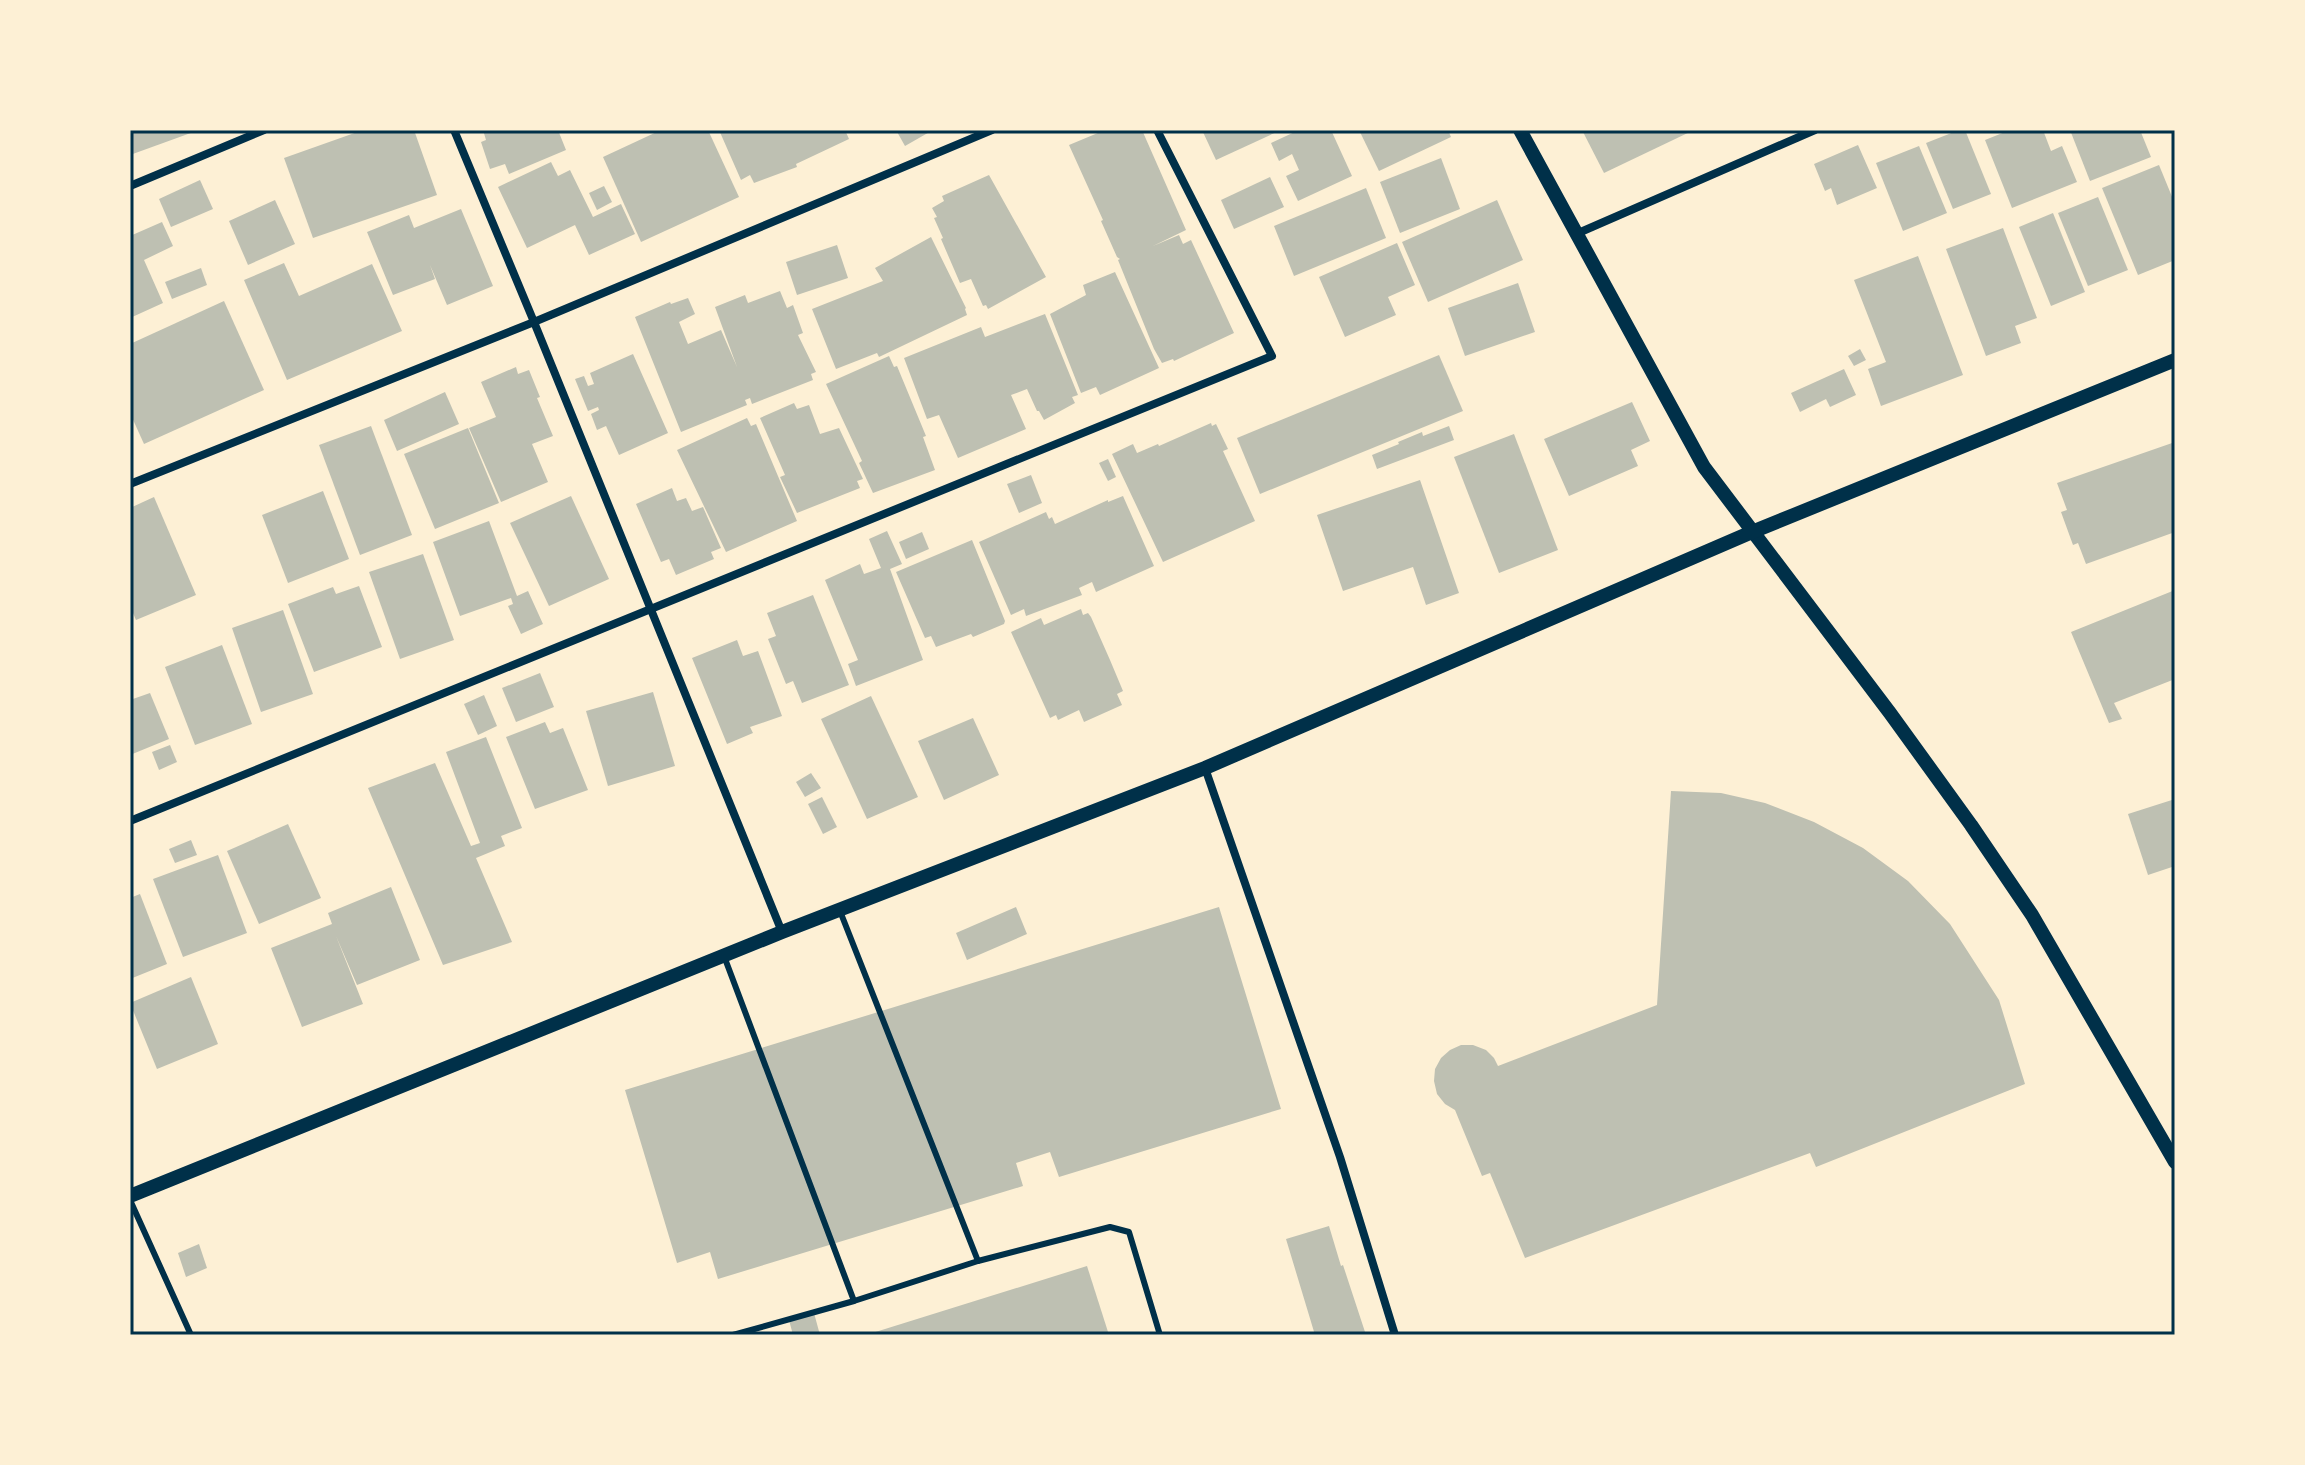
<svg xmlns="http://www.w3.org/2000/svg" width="2305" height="1465" font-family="'Nunito Sans',sans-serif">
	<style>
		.building { fill: #bec0b2 }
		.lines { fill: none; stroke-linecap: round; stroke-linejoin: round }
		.service { stroke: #003049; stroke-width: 6 }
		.minor { stroke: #003049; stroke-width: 8 }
		.tertiary { stroke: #003049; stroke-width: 14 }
		.neatline { fill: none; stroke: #003049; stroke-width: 3 }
	</style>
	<rect width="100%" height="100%" fill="#fdf0d5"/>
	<g class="building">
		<path d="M130,130H199L130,155Z"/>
		<path d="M363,130H414L437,195L313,238L284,158Z"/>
		<path d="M483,130H558L566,150L509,174L505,164L490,169L481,142L486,140Z"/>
		<path d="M661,130H708L739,197L641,242L603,157Z"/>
		<path d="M719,130H845L849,139L796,164L797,167L754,183L750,175L741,180Z"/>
		<path d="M896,130H933L905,146Z"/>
		<path d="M1105,130H1142L1186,230L1153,246L1179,235L1183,244L1191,240L1234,333L1174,361L1173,359L1162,363L1154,349L1118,260L1120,259L1117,257L1101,221L1103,220L1069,145Z"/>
		<path d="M1202,130H1281L1216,160Z"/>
		<path d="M1299,130H1331L1352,176L1298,201L1286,176L1299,170L1292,154L1279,161L1271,143Z"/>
		<path d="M1359,130H1448L1451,137L1379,171Z"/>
		<path d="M1582,130H1694L1604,173Z"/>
		<path d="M1959,130H1965L1991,194L1953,209L1926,143Z"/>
		<path d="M2010,130H2043L2051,151L2062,146L2077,182L2012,208L1985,140Z"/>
		<path d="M2070,130H2140L2151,157L2090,181Z"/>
		<path d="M1858,145L1877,188L1837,205L1831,188L1825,191L1814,164Z"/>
		<path d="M1919,146L1947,213L1903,231L1876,163Z"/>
		<path d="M1441,158L1460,209L1400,233L1380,182Z"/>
		<path d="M551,162L558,176L570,170L593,217L621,204L635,234L589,255L575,225L527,248L498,187Z"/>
		<path d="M2159,165L2175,204V260L2138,275L2102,188Z"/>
		<path d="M989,175L1046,277L988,309L986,305L983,306L971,279L960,283L941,239L943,238L934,218L937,217L932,208L944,201L942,196Z"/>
		<path d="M1270,177L1284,207L1234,229L1221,200Z"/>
		<path d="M200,180L213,209L171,227L159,199Z"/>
		<path d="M604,186L612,202L597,210L589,193Z"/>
		<path d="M1366,188L1386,238L1294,276L1274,226Z"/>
		<path d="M2098,197L2128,270L2088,286L2058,213Z"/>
		<path d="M275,200L295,244L248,265L229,221Z"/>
		<path d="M1497,200L1523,260L1428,302L1402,242Z"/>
		<path d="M461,209L493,286L447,305L430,265L435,279L393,295L367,232L409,215L414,228Z"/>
		<path d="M2053,213L2085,292L2051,306L2019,227Z"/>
		<path d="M162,222L173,246L144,260L163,303L130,318V236Z"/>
		<path d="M2003,228L2037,318L2015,326L2021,343L1986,356L1946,249Z"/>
		<path d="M931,237L966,308L965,309L967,315L879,357L877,353L836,369L812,309L883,281L875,268Z"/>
		<path d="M1397,243L1415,285L1388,297L1396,315L1345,337L1319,277Z"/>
		<path d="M837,245L848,278L797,295L786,262Z"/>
		<path d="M1918,256L1963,375L1881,406L1868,369L1886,362L1854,280Z"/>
		<path d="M284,263L299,296L372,264L402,331L287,380L244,280Z"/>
		<path d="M201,268L207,285L172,299L165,282Z"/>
		<path d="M1115,272L1159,368L1100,395L1096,387L1081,393L1050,314L1086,295L1083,285Z"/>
		<path d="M1518,283L1535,332L1465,356L1448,308Z"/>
		<path d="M780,291L787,308L793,305L803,333L798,335L816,372L811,374L813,380L752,404L750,398L745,400L747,405L681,432L635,317L670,302L671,304L688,298L695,314L679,322L688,344L721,330L737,367L715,307L745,295L748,303Z"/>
		<path d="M224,301L264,390L144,444L130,413V344Z"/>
		<path d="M1045,314L1078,395L1072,397L1075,403L1044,420L1039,411H1037L1027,389L1011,395L1026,429L958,458L939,415L927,419L904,358L981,327L985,337Z"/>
		<path d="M1860,349L1866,360L1854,366L1848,356Z"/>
		<path d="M633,354L668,433L619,455L606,426L597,430L591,414L599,410L598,407L588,411L575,379L584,376L588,386L594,384L590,373Z"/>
		<path d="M1439,355L1463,411L1260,494L1237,438Z"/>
		<path d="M889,356L894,367L897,366L926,436L923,437L935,470L873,493L859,463L862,461L826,384Z"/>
		<path d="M516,367L518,374L529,370L540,397L537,398L553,436L532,444L548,482L501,502L469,428L496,417L481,382Z"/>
		<path d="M1844,369L1856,395L1830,407L1826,399L1800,412L1791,393Z"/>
		<path d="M445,392L459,424L397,451L384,420Z"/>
		<path d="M1632,402L1650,441L1631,450L1638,466L1569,496L1544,439Z"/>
		<path d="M794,403L797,409L809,405L820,434L839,428L863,479L857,481L860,488L797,513L780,477L785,475L760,418Z"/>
		<path d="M747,418L751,426L756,424L797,521L726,552L677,450Z"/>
		<path d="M1211,423L1212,426L1216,424L1228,449L1223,451L1255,521L1163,562L1112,454L1133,444L1137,453L1158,444L1159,446Z"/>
		<path d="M371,426L412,535L360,555L319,445Z"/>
		<path d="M1449,426L1454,440L1377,469L1372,455L1399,444L1398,442L1422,432L1423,436Z"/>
		<path d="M468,428L499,503L435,529L404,454Z"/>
		<path d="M1514,434L1558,550L1499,573L1454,457Z"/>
		<path d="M2175,442V532L2086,564L2078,543L2073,545L2061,512L2067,510L2057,483Z"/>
		<path d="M1108,459L1116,477L1108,481L1099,463Z"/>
		<path d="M1031,475L1042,503L1019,513L1007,484Z"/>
		<path d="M1420,480L1459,593L1426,605L1413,567L1343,591L1317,515Z"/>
		<path d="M672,488L677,501L686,498L692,511L703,507L721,548L711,552L714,559L676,575L669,559L661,562L636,504Z"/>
		<path d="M323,491L349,559L288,583L262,515Z"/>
		<path d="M571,496L609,579L549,606L510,523Z"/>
		<path d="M1123,496L1154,566L1096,592L1092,582L1079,588L1082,595L1026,616L1024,609L1011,615L979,542L1046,512L1049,519L1052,517L1055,524L1108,500V502Z"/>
		<path d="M154,497L196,595L136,620L130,606V508Z"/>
		<path d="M489,521L517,596L528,591L543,624L521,634L508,606L513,604L511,598L460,616L433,542Z"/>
		<path d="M887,531L902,564L890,569L923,660L856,686L848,664L858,660L825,580L860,564L864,574L881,568L869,539Z"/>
		<path d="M922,532L929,549L906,559L899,542Z"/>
		<path d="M972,540L1005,621L1004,624L973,637L971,634L936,647L931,636L925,638L896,572Z"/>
		<path d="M423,554L454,640L400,659L369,572Z"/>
		<path d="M359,586L382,647L314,672L288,604L333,587L336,594Z"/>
		<path d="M2175,590V679L2114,703L2122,719L2109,723L2071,632Z"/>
		<path d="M813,595L849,685L802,703L793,681L786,684L768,639L776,636L767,613Z"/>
		<path d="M1081,609L1083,615L1088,613L1091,617L1110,660L1123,691L1117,694L1122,705L1084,722L1079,710L1058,720L1056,715L1050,718L1011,632L1041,618L1044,625Z"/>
		<path d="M283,610L313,694L261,712L232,628Z"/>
		<path d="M737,640L743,656L758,651L782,716L750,727L753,733L727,744L692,658Z"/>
		<path d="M222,645L252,724L195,745L165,667Z"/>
		<path d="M540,673L554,707L516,722L502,688Z"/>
		<path d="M653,692L675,766L608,786L586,711Z"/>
		<path d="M150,693L169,739L130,755V700Z"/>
		<path d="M484,695L497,726L478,735L464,704Z"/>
		<path d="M871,696L918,797L867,819L821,719Z"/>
		<path d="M973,718L999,775L944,800L918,741Z"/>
		<path d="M545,722L550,733L563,728L588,790L535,809L506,737Z"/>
		<path d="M486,737L522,828L501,836L505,846L476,858L512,942L443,965L368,788L435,763L471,846L480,843L446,752Z"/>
		<path d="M170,745L177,762L159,770L152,752Z"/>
		<path d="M811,773L821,788L805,797L796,782Z"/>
		<path d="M1671,791L1721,793L1765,803L1814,822L1863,848L1908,881L1950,924L1999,1000L2025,1084L1816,1167L1810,1153L1525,1258L1490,1173L1482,1176L1455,1110L1445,1104L1437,1094L1434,1081L1435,1069L1441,1058L1450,1050L1461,1045H1473L1486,1050L1494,1058L1498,1066L1657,1005Z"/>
		<path d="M822,797L837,827L823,834L808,804Z"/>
		<path d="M2175,799V866L2148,875L2128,814Z"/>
		<path d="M288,824L321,898L259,924L227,851Z"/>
		<path d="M191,840L197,855L175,863L169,849Z"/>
		<path d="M218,855L247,933L183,957L153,879Z"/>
		<path d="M391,887L420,960L357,985L336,936L363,1004L302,1027L271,948L332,924L328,913Z"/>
		<path d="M140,894L167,964L130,979V898Z"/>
		<path d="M1016,907L1027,934L967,960L956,933Z"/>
		<path d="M1219,907L1281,1109L1059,1177L1050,1152L1016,1163L1023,1186L718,1279L710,1252L677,1263L625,1090Z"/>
		<path d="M191,977L218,1044L157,1069L130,1003Z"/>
		<path d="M1329,1226L1341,1266L1343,1265L1366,1335H1315L1286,1239Z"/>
		<path d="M199,1244L207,1268L186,1277L178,1253Z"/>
		<path d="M1087,1266L1109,1335H870L869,1334Z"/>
		<path d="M814,1313L820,1335H793L789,1320Z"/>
	</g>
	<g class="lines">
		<g class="service">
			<path d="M840,911L978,1261L1110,1227L1129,1232L1160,1335"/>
			<path d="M724,956L854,1301"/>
			<path d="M130,1200L191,1335"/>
			<path d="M733,1335L854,1301L978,1261"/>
		</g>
		<g class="minor">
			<path d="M454,130L534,322L782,932"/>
			<path d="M130,186L264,130"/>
			<path d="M1576,234L1815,130"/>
			<path d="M130,484L534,322L992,130"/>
			<path d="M1205,768L1340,1157L1395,1335"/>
			<path d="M130,821L1272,356L1157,130"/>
		</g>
		<g class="tertiary">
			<path d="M1520,130L1704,467L1890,713L1971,825L2032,915L2175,1162"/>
			<path d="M130,1196L782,932L1205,768L1752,532L2175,360"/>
		</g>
	</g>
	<rect width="2305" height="1465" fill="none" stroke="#fdf0d5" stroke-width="264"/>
	<rect x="132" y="132" width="2041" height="1201" class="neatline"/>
</svg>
